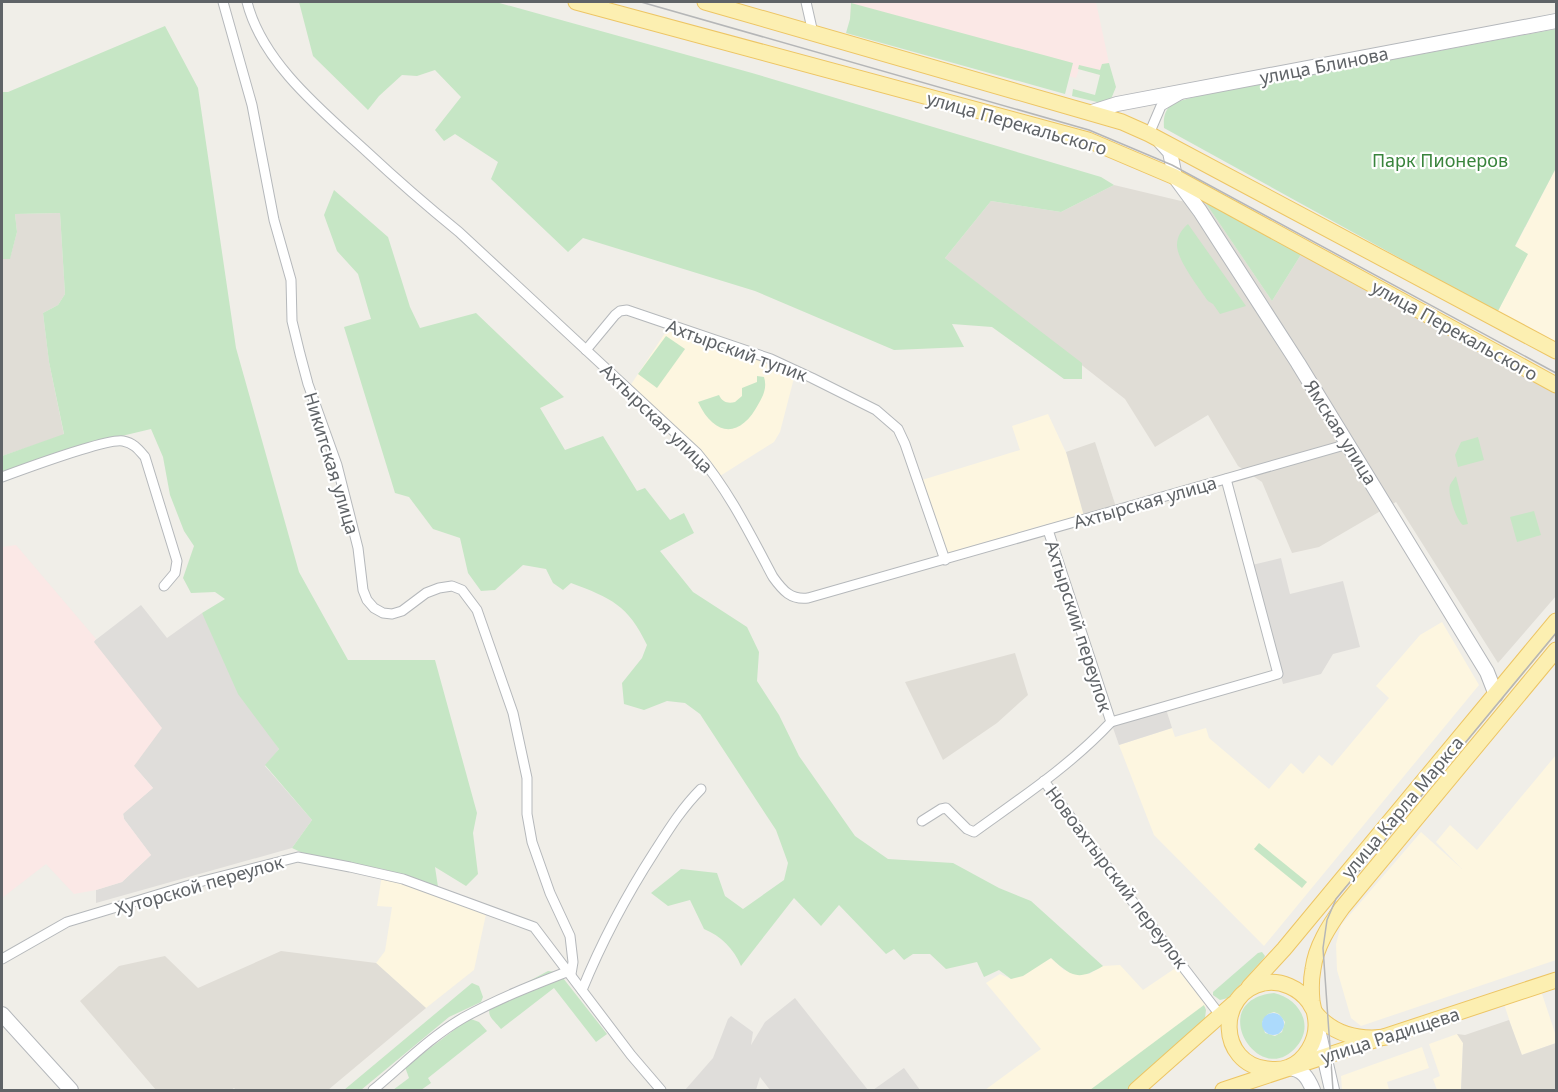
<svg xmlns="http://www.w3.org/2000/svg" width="1558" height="1092" font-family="'Noto Sans',sans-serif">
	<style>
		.commercial { fill: #fdf6e0 }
		.industrial { fill: #dfddda }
		.education { fill: #e0ddd6 }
		.medical { fill: #fbe8e6 }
		.green { fill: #c6e6c5; fill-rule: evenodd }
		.water { fill: #acdafc }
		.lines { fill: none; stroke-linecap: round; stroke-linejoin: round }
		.street-casing { stroke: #b5b8bb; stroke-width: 11 }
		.secondary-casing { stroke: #b4b7bb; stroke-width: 16 }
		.primary-casing { stroke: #edc564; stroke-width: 17 }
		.street { stroke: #fff; stroke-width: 9 }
		.secondary { stroke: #fff; stroke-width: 14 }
		.primary { stroke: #fcefb1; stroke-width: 15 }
		.tram { stroke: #b5b6b7; stroke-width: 1.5 }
		.labels { text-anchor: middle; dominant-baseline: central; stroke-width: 4.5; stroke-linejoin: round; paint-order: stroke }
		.street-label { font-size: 18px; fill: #5f6367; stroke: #fff }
		.park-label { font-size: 18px; fill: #39843c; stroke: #fff }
	</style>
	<rect width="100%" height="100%" fill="#f0eee8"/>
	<g class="commercial">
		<path d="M1556,168V342L1498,311L1527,255L1515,247Z"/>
		<path d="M669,327L751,355L795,374L780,432L774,442L720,476L699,450L630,386Z"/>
		<path d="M1048,414L1069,459L1084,516L1047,524L947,553L922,480L1020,450L1012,426Z"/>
		<path d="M1442,622L1479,685L1264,946L1154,835L1119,745L1172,728L1175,737L1206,728L1209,738L1269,789L1291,763L1303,774L1319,755L1332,766L1389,698L1376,686L1420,635Z"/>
		<path d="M1556,755V960L1361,1026L1351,1018L1337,970L1336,944L1341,925L1421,832L1462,869L1436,842L1450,825L1477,850Z"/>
		<path d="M383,869L488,905L474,970L426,1008L376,963L385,951L392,907L377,906Z"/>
		<path d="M1051,958L1064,970L1089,974L1103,966L1120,965L1143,990L1177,967L1207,1005L1124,1090H985L1041,1049L986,983L1000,974L1011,979Z"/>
		<path d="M1541,991L1556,1036V1043L1521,1055L1504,1004Z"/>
		<path d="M1457,1034L1463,1043L1461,1090H1437L1433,1079L1440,1076L1429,1044Z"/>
		<path d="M1422,1047L1429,1068L1387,1082L1389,1090H1342L1341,1076Z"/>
	</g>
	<g class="industrial">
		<path d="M1281,558L1290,594L1343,581L1360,647L1333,654L1321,674L1283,684L1252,565Z"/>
		<path d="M141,605L167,638L202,613L269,734L279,749L265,766L312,820L292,848L96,903V890L122,882L151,855L124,819L123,813L153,788L134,766L93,642Z"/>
		<path d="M1166,709L1172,728L1119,745L1112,725Z"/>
		<path d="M795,998L868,1090H770L760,1077L756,1090H685L713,1058L728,1019L731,1016L753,1032L751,1045L765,1022Z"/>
		<path d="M904,1068L920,1090H873Z"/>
	</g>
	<g class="education">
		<path d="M1114,185L1181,201L1205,202L1272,301L1302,253L1556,392V596L1498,663L1396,502L1319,547L1292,553L1262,482L1238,466L1208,415L1155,447L1125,399L945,258L991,201L1061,212Z"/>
		<path d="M60,213L65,294L58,305L43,313L49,362L64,435L2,456V259L10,258L17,232L15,214Z"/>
		<path d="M1095,442L1116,507L1084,516L1066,452Z"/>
		<path d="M1015,653L1028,695L997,723L943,760L905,682Z"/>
		<path d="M281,951L376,963L426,1008L328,1090H236L234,1088L231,1090H156L80,1001L119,966L165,956L198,988Z"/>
		<path d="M1509,1020L1522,1055L1556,1043V1090H1461L1463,1043L1457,1034L1465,1035Z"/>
	</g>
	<g class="medical">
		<path d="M851,2H1096L1109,63L1102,65L1100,75L1079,69L1076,78L850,19Z"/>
		<path d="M16,545L96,639L94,642L162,728L134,766L153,788L123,814L124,819L151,855L122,882L96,890L74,894L46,864L2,898V547Z"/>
	</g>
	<g class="green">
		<path d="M299,2H496L752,73L1101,177L1114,185L1061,212L991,201L945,258L1082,363V379H1064L992,327L952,324L964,347L894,350L755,291L583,238L568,252L491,179L498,162L455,134L444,141L435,130L461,97L435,70L417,76L402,75L379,96L368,110L313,56Z"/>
		<path d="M851,3L1073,63L1065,94L846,33L850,19Z"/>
		<path d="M165,26L198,88L236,348L299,572L348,660H435L477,813L473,833L478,874L466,886L435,867L438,887L383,869L307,855L292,848L312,820L265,765L279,749L238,694L202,613L225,599L215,592L191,593L183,578L194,546L184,531L170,495L163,457L151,429L84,445L2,474V456L64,434L49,362L43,313L58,305L65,294L60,213L15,214L17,232L10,259H2V92H8Z"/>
		<path d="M1556,29V168L1515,246L1528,254L1498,311L1494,310L1164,128C1162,102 1177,102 1198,96Z"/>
		<path d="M1109,63L1116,87L1111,99L1101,103L1072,96L1073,89L1095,95L1100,75L1078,69L1079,65L1100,70L1102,64Z"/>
		<path d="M334,190L388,237L410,307L420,328L476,313L564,397L540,408L565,450L603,436L637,491L645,488L670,520L684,513L694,533L660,551L693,592L747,627L759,652L757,681L779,715L799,756L855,836L888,859L953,863L999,888L1031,901L1103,966C1078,981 1072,977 1051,958L1023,976L1011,979L999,970L984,977L977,962L946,969L930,954H913L904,960L894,949L886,954L839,905L821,926L794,898L741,966C734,949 721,936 704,929L690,900L668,906L651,893L681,869L717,873L725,896L743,909L784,880L788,863L776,830L700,714L685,703L667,701L644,710L624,704L622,683L642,658L647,645C628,605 611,598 571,583L563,590L553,583L546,569L523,565L495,590L481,591L468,573L460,538L433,529L409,497L395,493L344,327L371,319L358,274L337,251L324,215Z"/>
		<path d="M1205,202L1302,253L1272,301Z"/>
		<path d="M1188,224L1246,306L1220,314L1213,304L1208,301C1199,288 1177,260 1177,245C1177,236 1182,229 1188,224Z"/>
		<path d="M666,336L685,349L657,388L638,374Z"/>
		<path d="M757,376L764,377C767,387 764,394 759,403C741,438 715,438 698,402L719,395C722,402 728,404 735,402L742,396V388L757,382Z"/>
		<path d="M1478,437L1484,460L1458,467L1455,455L1461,442Z"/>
		<path d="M1456,476L1468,524L1463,525C1456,520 1447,493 1450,485C1452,481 1454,479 1456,476Z"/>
		<path d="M1534,511L1541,535L1517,542L1510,517Z"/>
		<path d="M1259,843L1307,882L1302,888L1254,849Z"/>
		<path d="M1262,952L1265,956L1264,958L1228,998L1220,1000L1213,995V992L1258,953Z"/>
		<path d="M548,971L556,972L563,978L607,1034L596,1042L554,988L501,1029C492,1018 485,1016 492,1001Z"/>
		<path d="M472,983L479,986L483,997L481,1002L449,1017L361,1090H344Z"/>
		<path d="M1274,993C1298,998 1315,1024 1297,1046C1260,1092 1203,1000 1274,993ZM1274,1012L1279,1014L1285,1022L1282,1032L1275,1036L1265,1033L1262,1022L1268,1014Z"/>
		<path d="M1204,1005L1206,1010L1205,1018L1178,1046L1129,1090H1090Z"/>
		<path d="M471,1019L479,1022L487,1031L428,1078L431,1083L421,1090H393L409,1078L405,1067L466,1021Z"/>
	</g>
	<circle class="water" cx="1273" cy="1024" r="11"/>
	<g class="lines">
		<defs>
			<g id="street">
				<path d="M223,2L252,105L274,220L291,280L292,321L300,354L308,384L337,465L358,548L363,590L367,600L374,608L383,613L392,614L402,611L426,593L439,588L452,586L462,590L477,610L513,713L527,778V814L532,842L550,893L570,936L573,962L571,974"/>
				<path d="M247,2C262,62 321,110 366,151C396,179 427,206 459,232L697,453C729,491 750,534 773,577C783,591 791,600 808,598L1348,444"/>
				<path d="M806,2L813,33"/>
				<path d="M1149,134L1161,106L1180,95"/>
				<path d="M586,350L615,315L620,311L627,310L771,359L812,378L876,410L898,429L905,444L945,560"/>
				<path d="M2,477C21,470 108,438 123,441C134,443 139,450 145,457L177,561L175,573L164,586"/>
				<path d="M1111,722L1278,674L1226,479"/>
				<path d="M1044,781L1130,898L1220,1015"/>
				<path d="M922,821L941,809L946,808L967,829L974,832C1021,798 1071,765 1111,722L1048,530"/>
				<path d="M2,959L67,922L203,881L298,857L350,867L403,879L534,927L631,1055L661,1090"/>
				<path d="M582,990C602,941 626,896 655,851C669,829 682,808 701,789"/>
				<path d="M373,1090C402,1066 430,1037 463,1018C497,999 533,985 569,971"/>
			</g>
			<g id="secondary">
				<path d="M1092,112L1117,104L1556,21"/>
				<path d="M1160,141L1170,152L1175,177L1200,211L1298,363L1487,672L1496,695"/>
				<path d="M2,1014L71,1090"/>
				<path d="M1317,1025L1332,1090"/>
				<path d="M1288,1068C1303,1069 1308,1078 1313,1090"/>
			</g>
			<g id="primary">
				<path d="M576,2L1088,140L1175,177L1556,385"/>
				<path d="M705,2L1122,122L1149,134L1556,351"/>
				<path d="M1249,987L1284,949L1556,621"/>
				<path d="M1386,1037C1361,1040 1337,1036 1319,1017C1314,1012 1312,1007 1309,1002C1299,988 1281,980 1264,983C1216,993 1218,1064 1267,1069C1274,1070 1282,1070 1289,1067C1305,1061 1317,1041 1316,1023C1316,1016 1313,1008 1312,1001C1311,990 1311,979 1313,969C1316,946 1329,926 1342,908L1556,650"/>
				<path d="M1136,1090L1233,1004"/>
				<path d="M1223,1090L1556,980"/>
			</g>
		</defs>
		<use href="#street" class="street-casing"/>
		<use href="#secondary" class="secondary-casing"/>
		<use href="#primary" class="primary-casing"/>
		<use href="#street" class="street"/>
		<use href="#secondary" class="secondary"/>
		<use href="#primary" class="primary"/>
		<g class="tram">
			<path d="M641,2L1089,130L1172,165L1556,373"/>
			<path d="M1333,1090L1323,948L1327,920L1336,899L1556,633"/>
		</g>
	</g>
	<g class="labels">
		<g class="street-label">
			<text transform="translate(1324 65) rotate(-11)">улица Блинова</text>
			<text transform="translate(1017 123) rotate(16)">улица Перекальского</text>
			<text transform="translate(1455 330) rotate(29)">улица Перекальского</text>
			<text transform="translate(737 350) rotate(20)">Ахтырский тупик</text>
			<text transform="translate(657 418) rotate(44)">Ахтырская улица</text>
			<text transform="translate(1341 432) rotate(58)">Ямская улица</text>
			<text transform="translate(332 463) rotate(73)">Никитская улица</text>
			<text transform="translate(1145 502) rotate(-16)">Ахтырская улица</text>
			<text transform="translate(1079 626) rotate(72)">Ахтырский переулок</text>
			<text transform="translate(1402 807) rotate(-50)">улица Карла Маркса</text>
			<text transform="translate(1117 877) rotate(53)">Новоахтырский переулок</text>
			<text transform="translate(199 885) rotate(-16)">Хуторской переулок</text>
			<text transform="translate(1390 1035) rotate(-18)">улица Радищева</text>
		</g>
		<g class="park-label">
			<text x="1440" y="160">Парк Пионеров</text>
		</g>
	</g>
	<rect width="1558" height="1092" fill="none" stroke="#5f6367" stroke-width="6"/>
</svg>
